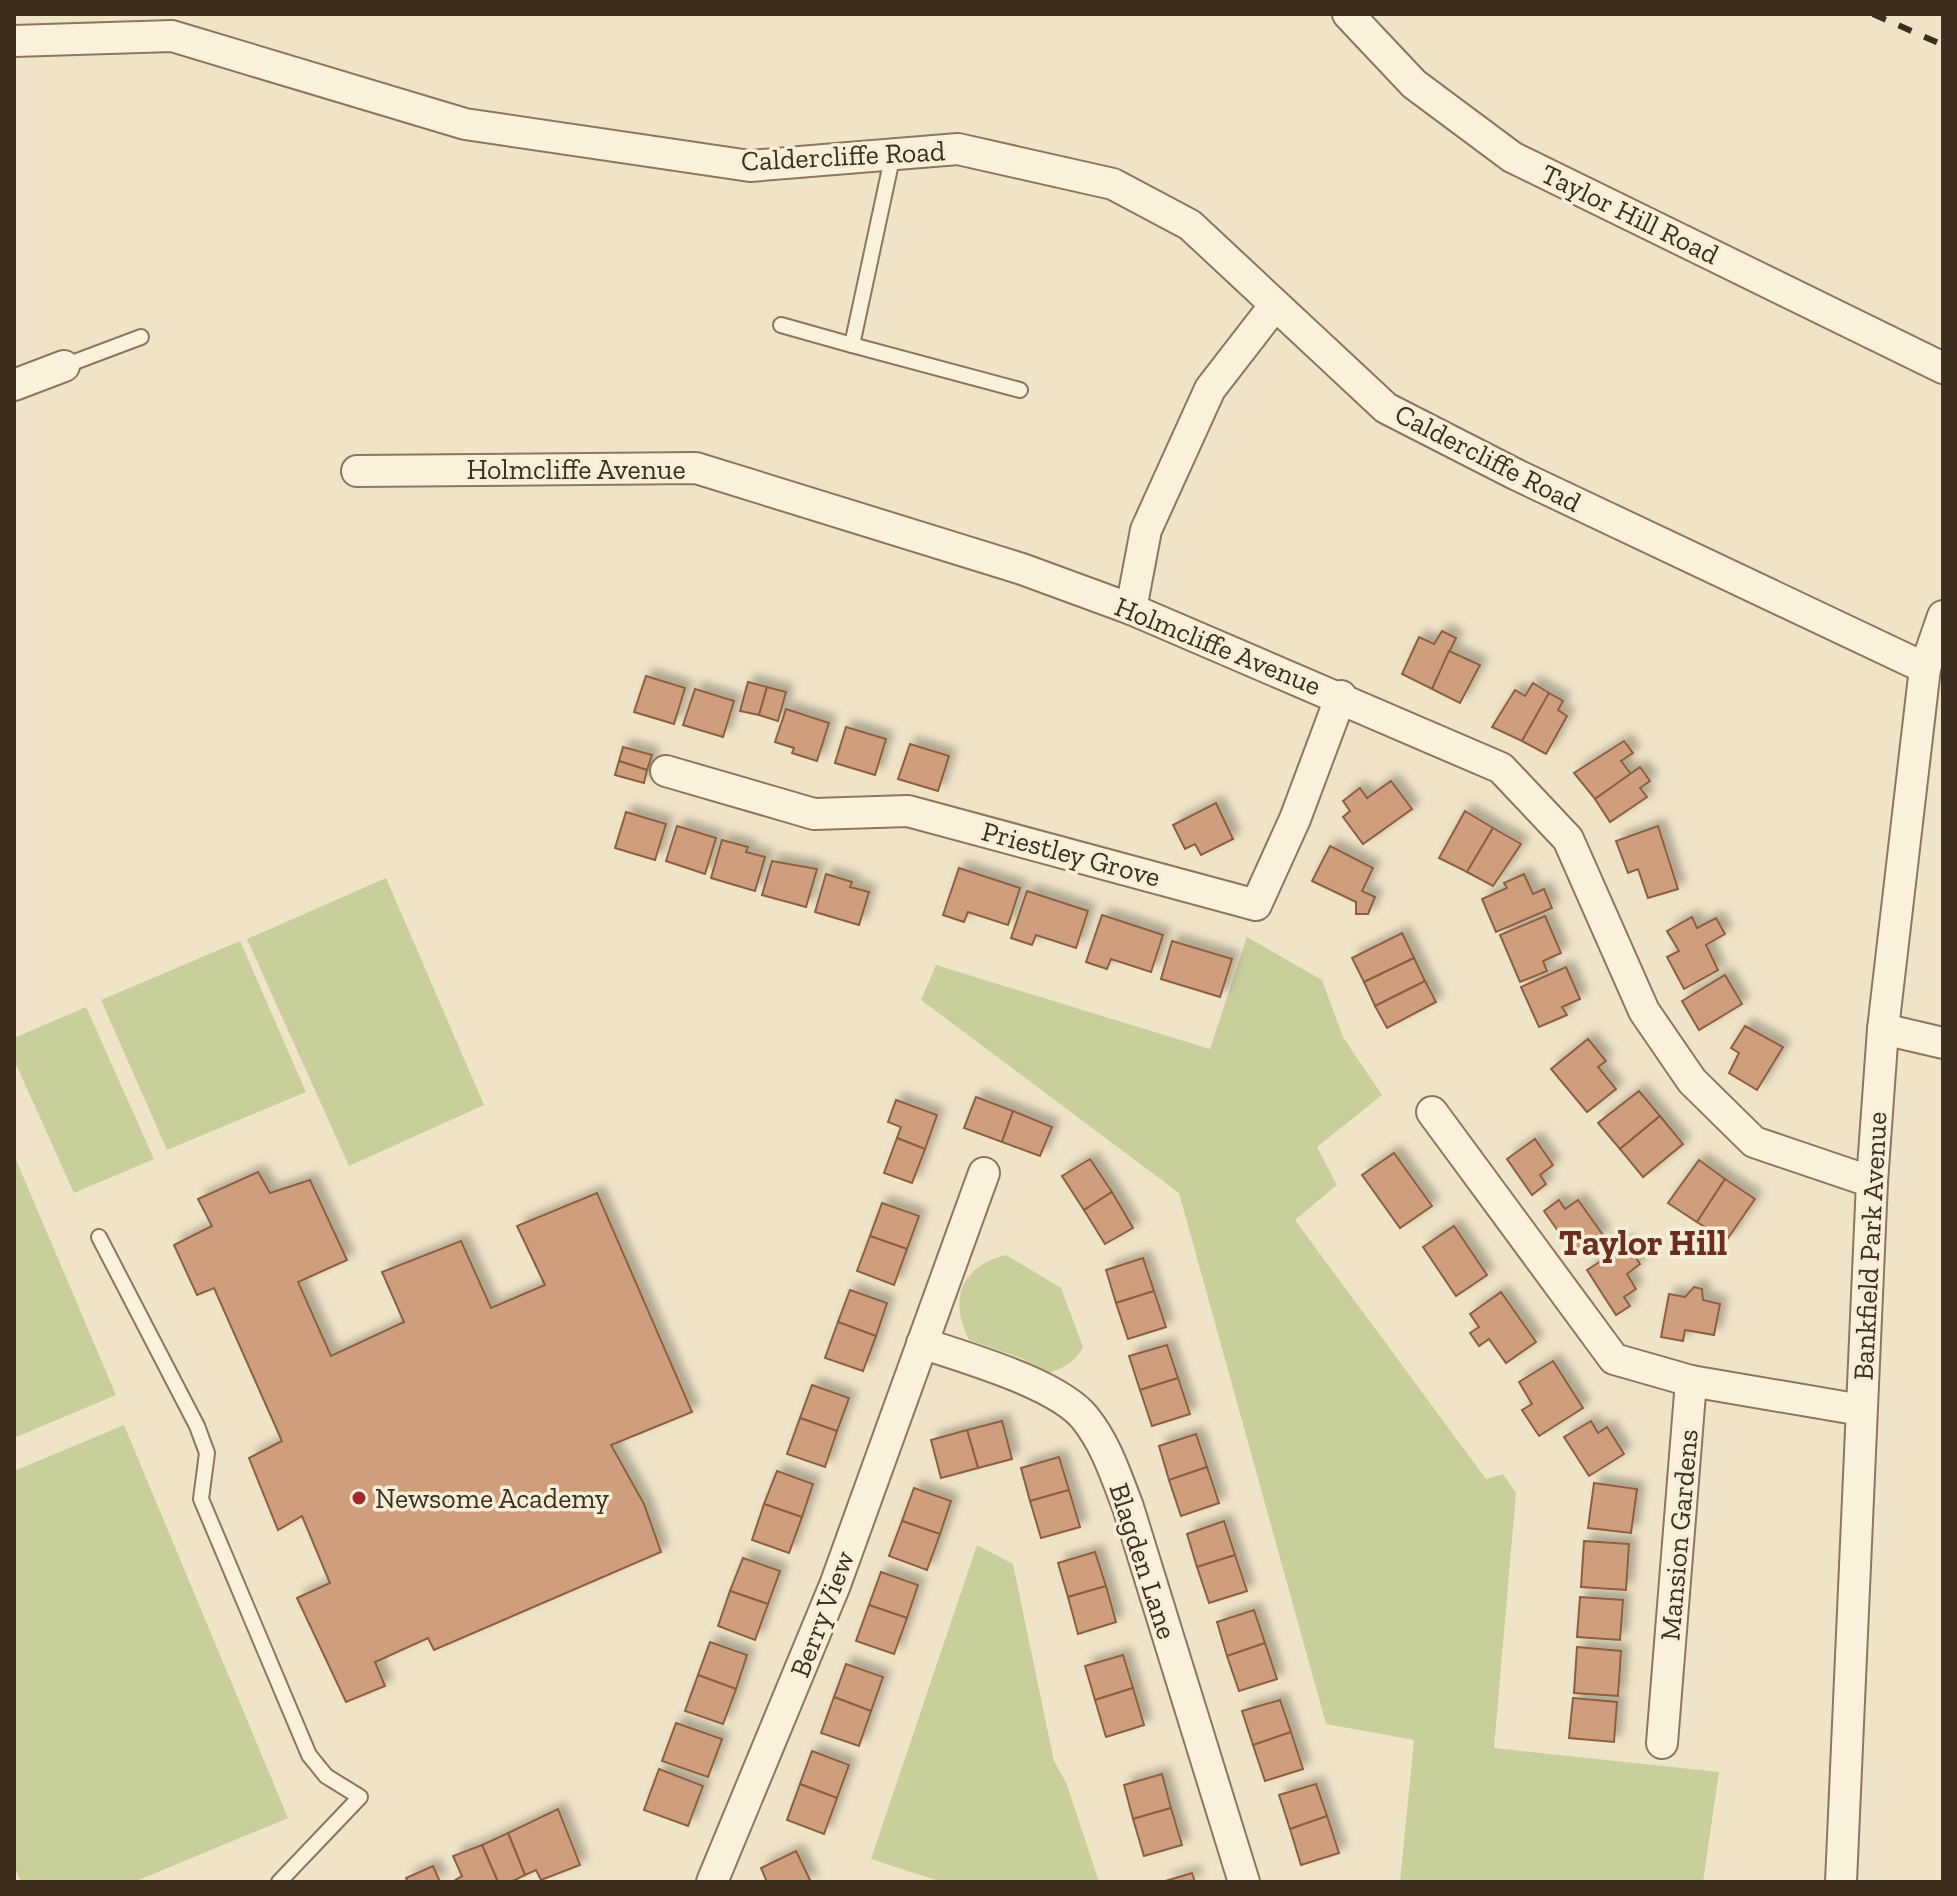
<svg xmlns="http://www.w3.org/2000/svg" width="1957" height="1896" font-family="'Zilla Slab',serif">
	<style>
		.green { fill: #c9cf9b }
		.building { fill: #cf9f7d; stroke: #8d5f41; stroke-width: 2; filter: url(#shadow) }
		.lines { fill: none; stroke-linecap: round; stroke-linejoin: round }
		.service-casing { stroke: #8d765c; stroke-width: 18 }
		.minor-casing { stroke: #8d765c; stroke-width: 34 }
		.service { stroke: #faf1dc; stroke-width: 14 }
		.minor { stroke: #faf1dc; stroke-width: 30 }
		.rail { stroke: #3d2e20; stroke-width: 6; stroke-dasharray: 14 14; stroke-linecap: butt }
		.poi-dot { fill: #9e2a2b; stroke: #f7eed8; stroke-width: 3 }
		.labels { text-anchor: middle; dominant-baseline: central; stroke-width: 7; stroke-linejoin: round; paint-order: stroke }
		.street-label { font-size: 28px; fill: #3d2e20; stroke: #f7eed8 }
		.poi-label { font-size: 28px; fill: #3d2e20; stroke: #f7eed8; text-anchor: start }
		.district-label { font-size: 36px; font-weight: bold; fill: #6b2e1e; stroke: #f7eed8 }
	</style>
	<defs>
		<filter id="shadow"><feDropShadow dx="7" dy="-7" stdDeviation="4" flood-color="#0004"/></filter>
	</defs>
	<rect width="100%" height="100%" fill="#f0e4c8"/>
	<g class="green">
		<path d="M386,878L484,1105L349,1166L247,939Z"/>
		<path d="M1247,937L1322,980L1343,1037L1382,1095L1317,1147L1337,1185L1295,1220L1486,1479L1503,1474L1516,1493L1494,1748L1719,1772L1703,1882H1400L1414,1740L1326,1724L1179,1193L921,1000L936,965L1210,1049Z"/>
		<path d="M240,941L306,1092L167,1150L101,1000Z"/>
		<path d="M86,1007L154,1159L74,1193L14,1060V1038Z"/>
		<path d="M14,1155L116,1395L14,1438Z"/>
		<path d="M1006,1255L1061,1288L1083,1347C1077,1360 1062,1370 1047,1373L1021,1358L969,1340C949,1299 960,1267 1006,1255Z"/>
		<path d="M124,1425L288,1818L134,1882H21L14,1866V1471Z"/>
		<path d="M977,1545L1013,1564L1054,1761L1066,1782L1099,1882H942L871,1859Z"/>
	</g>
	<g class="building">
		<path d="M1442,631L1456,638L1432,689L1402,674L1419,637L1434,644Z"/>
		<path d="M1449,651L1480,665L1460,703L1432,689Z"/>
		<path d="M646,676L685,688L674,724L634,712Z"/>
		<path d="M748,682L767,687L759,715L740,711Z"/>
		<path d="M1533,683L1549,693L1522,741L1492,727L1515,690L1525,696Z"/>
		<path d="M767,687L786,692L778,721L759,715Z"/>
		<path d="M695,689L734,701L723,737L683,725Z"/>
		<path d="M1549,693L1563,701L1558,710L1567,716L1546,754L1522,741Z"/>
		<path d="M786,709L829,723L817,761L792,753L794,748L775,742Z"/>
		<path d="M846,727L886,739L875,775L835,763Z"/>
		<path d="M1624,741L1633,753L1621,761L1631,774L1595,799L1574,773Z"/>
		<path d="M910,744L949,756L938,791L898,779Z"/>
		<path d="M623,747L652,755L647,770L619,761Z"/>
		<path d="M619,761L647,770L644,783L615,775Z"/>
		<path d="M1640,767L1650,781L1640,788L1647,797L1610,822L1595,799Z"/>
		<path d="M1391,781L1412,809L1363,844L1343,817L1350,811L1343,801L1360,788L1367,798Z"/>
		<path d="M1216,803L1233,839L1201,855L1195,844L1185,849L1173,825Z"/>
		<path d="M1465,811L1493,828L1467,872L1439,858Z"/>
		<path d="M626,812L666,824L655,860L615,848Z"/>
		<path d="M677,826L716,838L705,874L666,861Z"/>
		<path d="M1658,826L1678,889L1648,898L1638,869L1628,873L1616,841Z"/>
		<path d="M1493,828L1521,844L1493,886L1467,872Z"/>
		<path d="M722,840L748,847L746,852L765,857L755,891L711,878Z"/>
		<path d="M1330,846L1373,868L1362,891L1375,897L1368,914H1356V902L1312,881Z"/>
		<path d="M772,861L817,869L806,907L762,895Z"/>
		<path d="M959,868L1020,888L1008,925L968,912L964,922L943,915Z"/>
		<path d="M826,874L852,882L850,887L869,892L859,925L815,912Z"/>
		<path d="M1524,874L1533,894L1544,889L1552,908L1496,932L1482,899L1507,888L1504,883Z"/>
		<path d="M1027,891L1088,911L1076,948L1036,935L1032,945L1011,938Z"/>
		<path d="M1102,915L1163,935L1151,972L1111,959L1107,969L1086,962Z"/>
		<path d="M1545,916L1561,953L1543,961L1547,971L1520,982L1500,935Z"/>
		<path d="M1692,917L1697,928L1716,918L1725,934L1706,945L1718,970L1684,989L1667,957L1679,951L1667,931Z"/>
		<path d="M1402,933L1414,958L1364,982L1352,958Z"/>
		<path d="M1172,941L1232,959L1220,997L1161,979Z"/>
		<path d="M1414,958L1425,981L1375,1006L1364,982Z"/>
		<path d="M1566,967L1580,999L1562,1007L1567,1015L1539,1027L1521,987Z"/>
		<path d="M1725,975L1742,1004L1699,1030L1682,1001Z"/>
		<path d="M1425,981L1436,1002L1387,1028L1375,1006Z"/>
		<path d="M1745,1026L1783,1047L1757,1090L1729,1073L1739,1053L1731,1048Z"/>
		<path d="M1588,1039L1606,1061L1598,1067L1616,1089L1587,1112L1551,1069Z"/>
		<path d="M1639,1091L1660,1116L1620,1149L1598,1123Z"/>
		<path d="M976,1097L1013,1111L1002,1142L964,1128Z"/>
		<path d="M896,1100L937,1115L925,1149L897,1138L901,1127L888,1122Z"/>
		<path d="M1013,1111L1052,1127L1040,1156L1002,1142Z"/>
		<path d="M1660,1116L1683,1144L1643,1177L1620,1149Z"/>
		<path d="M897,1138L925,1149L912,1183L884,1173Z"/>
		<path d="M1535,1139L1553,1165L1540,1175L1546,1184L1532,1195L1507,1159Z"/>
		<path d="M1394,1153L1432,1206L1400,1228L1362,1175Z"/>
		<path d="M1090,1159L1112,1192L1084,1210L1062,1176Z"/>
		<path d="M1699,1160L1725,1179L1697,1222L1668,1203Z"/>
		<path d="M258,1172L270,1193L310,1180L347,1260L298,1282L331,1356L404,1322L382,1272L461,1241L491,1308L545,1285L517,1226L597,1193L692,1412L611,1445L644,1504L661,1552L434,1650L428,1638L375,1662L385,1686L346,1702L297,1598L330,1583L302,1516L278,1530L249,1458L282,1441L214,1288L197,1295L174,1245L212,1226L198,1199Z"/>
		<path d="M1725,1179L1755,1199L1726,1241L1697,1222Z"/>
		<path d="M1112,1192L1133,1228L1105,1244L1084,1210Z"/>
		<path d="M1559,1200L1565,1209L1578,1200L1603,1235L1575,1255L1544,1211Z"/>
		<path d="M882,1203L919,1216L907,1249L870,1236Z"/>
		<path d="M1454,1226L1487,1275L1456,1296L1423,1247Z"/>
		<path d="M870,1236L907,1249L894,1285L857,1271Z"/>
		<path d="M1626,1242L1640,1264L1627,1274L1636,1289L1624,1297L1630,1306L1616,1315L1587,1270L1604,1259L1599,1252L1609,1245L1613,1251Z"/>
		<path d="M1143,1258L1154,1291L1116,1303L1106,1270Z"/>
		<path d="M1694,1287L1702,1289L1703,1300L1720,1304L1714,1335L1685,1330L1683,1341L1661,1337L1669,1294L1685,1297Z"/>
		<path d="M850,1290L887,1303L876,1336L838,1322Z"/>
		<path d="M1154,1291L1166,1327L1128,1339L1116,1303Z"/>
		<path d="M1501,1292L1536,1342L1506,1363L1489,1339L1479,1346L1470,1333L1479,1327L1470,1314Z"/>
		<path d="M838,1322L876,1336L863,1371L825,1358Z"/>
		<path d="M1167,1345L1178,1378L1140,1390L1129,1356Z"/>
		<path d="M1553,1361L1583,1408L1539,1436L1522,1410L1532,1404L1519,1382Z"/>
		<path d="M1178,1378L1190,1414L1152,1426L1140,1390Z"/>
		<path d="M812,1385L849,1398L837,1431L800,1418Z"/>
		<path d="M800,1418L837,1431L825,1467L787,1454Z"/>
		<path d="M1002,1421L1012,1459L978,1468L967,1430Z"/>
		<path d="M1591,1421L1598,1433L1607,1427L1624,1454L1589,1476L1564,1437Z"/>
		<path d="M967,1430L978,1468L941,1478L931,1440Z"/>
		<path d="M1196,1434L1207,1467L1169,1480L1159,1446Z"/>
		<path d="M1059,1457L1069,1490L1030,1501L1021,1468Z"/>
		<path d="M1207,1467L1219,1503L1181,1516L1169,1480Z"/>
		<path d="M777,1471L813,1484L802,1517L764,1504Z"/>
		<path d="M1594,1483L1637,1489L1631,1533L1588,1528Z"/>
		<path d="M914,1488L951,1501L940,1534L902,1521Z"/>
		<path d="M1069,1490L1080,1527L1041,1538L1030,1501Z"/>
		<path d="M764,1504L802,1517L789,1553L752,1540Z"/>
		<path d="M902,1521L940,1534L927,1570L889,1556Z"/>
		<path d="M1224,1521L1235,1555L1197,1567L1187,1534Z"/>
		<path d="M1584,1541L1629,1544L1626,1590L1581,1587Z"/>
		<path d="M1095,1552L1106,1586L1068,1597L1058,1563Z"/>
		<path d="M1235,1555L1247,1591L1209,1603L1197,1567Z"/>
		<path d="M743,1558L780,1571L768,1604L730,1591Z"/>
		<path d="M881,1572L918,1585L907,1618L869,1605Z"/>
		<path d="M1106,1586L1116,1622L1078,1634L1068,1597Z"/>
		<path d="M730,1591L768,1604L755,1640L718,1626Z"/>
		<path d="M1580,1597L1623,1600L1620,1640L1577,1637Z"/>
		<path d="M869,1605L907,1618L894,1654L856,1641Z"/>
		<path d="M1254,1610L1265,1643L1227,1656L1217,1622Z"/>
		<path d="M710,1642L747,1655L736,1689L698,1675Z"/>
		<path d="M1265,1643L1277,1679L1239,1691L1227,1656Z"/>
		<path d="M1577,1647L1621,1651L1618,1696L1574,1693Z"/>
		<path d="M1123,1655L1133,1688L1095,1700L1085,1666Z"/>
		<path d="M846,1664L883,1677L871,1711L834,1697Z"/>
		<path d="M698,1675L736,1689L723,1724L685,1711Z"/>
		<path d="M1133,1688L1144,1725L1106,1737L1095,1700Z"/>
		<path d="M834,1697L871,1711L859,1746L821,1733Z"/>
		<path d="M1573,1698L1617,1702L1614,1742L1569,1738Z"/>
		<path d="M1280,1700L1291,1732L1253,1745L1242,1711Z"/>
		<path d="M676,1723L722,1739L708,1777L662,1761Z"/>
		<path d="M1291,1732L1303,1769L1265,1781L1253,1745Z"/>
		<path d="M812,1751L849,1765L837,1798L800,1784Z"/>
		<path d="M659,1769L703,1786L688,1826L644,1810Z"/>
		<path d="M1162,1774L1171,1808L1133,1819L1124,1785Z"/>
		<path d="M800,1784L837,1798L824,1834L787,1820Z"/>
		<path d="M1316,1784L1327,1816L1290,1829L1279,1795Z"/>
		<path d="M1171,1808L1182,1845L1144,1856L1133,1819Z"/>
		<path d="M558,1809L580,1865L541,1880L536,1870L525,1875L508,1833Z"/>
		<path d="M1327,1816L1339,1853L1301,1865L1290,1829Z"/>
		<path d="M508,1833L525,1875L511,1882H498L482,1845Z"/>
		<path d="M482,1845L498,1882H452L462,1876L453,1856Z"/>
		<path d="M796,1851L811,1882H767L761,1868Z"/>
		<path d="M433,1866L440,1882H408L406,1878Z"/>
		<path d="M1192,1873L1195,1882H1162Z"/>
	</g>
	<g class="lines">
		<defs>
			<g id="service">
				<path d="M893,154L852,345L1020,390"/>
				<path d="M781,325L852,345"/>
				<path d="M64,366L141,337"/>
				<path d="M99,1237L197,1426L207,1453L201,1499L309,1755L326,1776L360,1797L279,1882"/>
			</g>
			<g id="minor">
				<path d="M1348,14L1414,84L1512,157L1943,368"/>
				<path d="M14,41L172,36L465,124L750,166L958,149L1113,184L1190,225L1386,408L1517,475L1925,668"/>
				<path d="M14,385L64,366"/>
				<path d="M357,471L696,468L1022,569L1131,609L1501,768L1568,839L1644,1011L1692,1081L1754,1142L1872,1182"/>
				<path d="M1131,609L1146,530L1210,389L1275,305"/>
				<path d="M666,771L814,814L908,811L1256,905L1295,819L1341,696"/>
				<path d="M1883,1029L1943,1043"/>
				<path d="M1432,1112L1614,1359L1691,1381L1861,1410"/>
				<path d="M922,1343C965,1358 1057,1383 1085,1418C1106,1444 1116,1476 1128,1507L1244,1882"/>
				<path d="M1662,1743L1691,1381"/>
				<path d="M712,1882L835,1585L984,1173"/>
				<path d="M1841,1882L1872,1182L1883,1029L1925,668L1943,616"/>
			</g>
		</defs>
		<use href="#service" class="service-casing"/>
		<use href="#minor" class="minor-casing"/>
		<use href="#service" class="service"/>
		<use href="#minor" class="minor"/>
		<path class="rail" d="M1873,14L1943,45"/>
	</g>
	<circle class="poi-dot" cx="359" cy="1498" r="8"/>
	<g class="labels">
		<g class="street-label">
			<text transform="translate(843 156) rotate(-3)">Caldercliffe Road</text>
			<text transform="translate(1630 214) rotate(26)">Taylor Hill Road</text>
			<text transform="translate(1488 458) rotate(27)">Caldercliffe Road</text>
			<text x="576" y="469">Holmcliffe Avenue</text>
			<text transform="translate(1218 646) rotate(22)">Holmcliffe Avenue</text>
			<text transform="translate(1071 854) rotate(15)">Priestley Grove</text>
			<text transform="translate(1870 1246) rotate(-87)">Bankfield Park Avenue</text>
			<text transform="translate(1679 1535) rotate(-85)">Mansion Gardens</text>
			<text transform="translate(1143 1561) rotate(72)">Blagden Lane</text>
			<text transform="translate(822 1614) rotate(-69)">Berry View</text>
		</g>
		<g class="poi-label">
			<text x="375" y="1498">Newsome Academy</text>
		</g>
		<g class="district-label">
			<text x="1643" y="1242">Taylor Hill</text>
		</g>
	</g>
	<rect width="1957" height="1896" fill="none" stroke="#3d2e20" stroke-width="32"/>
</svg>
